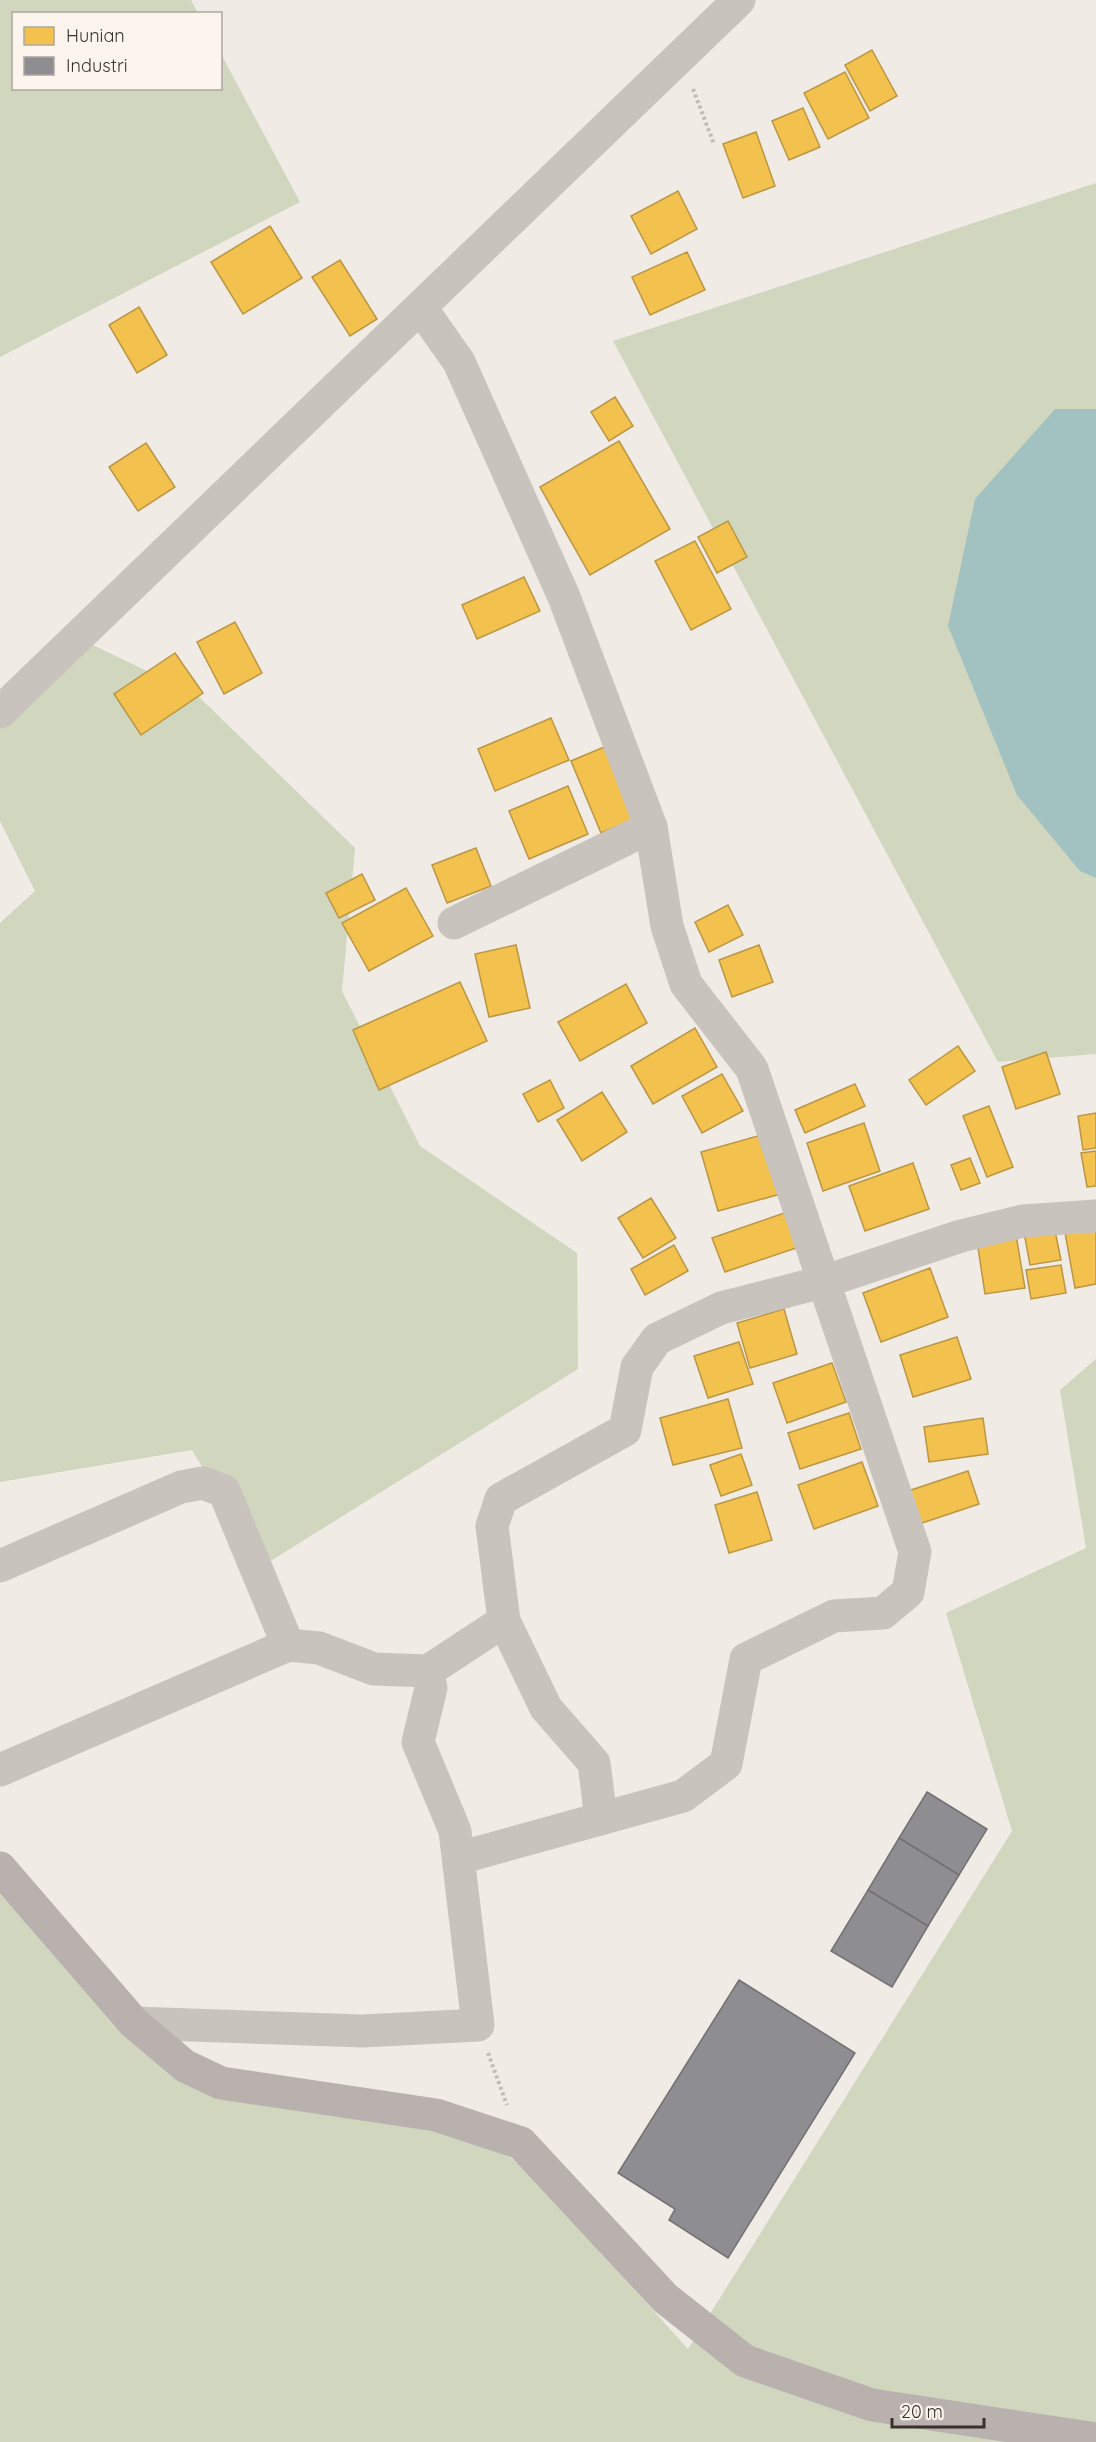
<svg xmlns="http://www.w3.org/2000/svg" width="1096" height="2442" font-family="Quicksand,sans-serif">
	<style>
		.green { fill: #d1d6bf }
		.water { fill: #a1c2c1 }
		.homes { fill: #f2c14e; stroke: #bb9644; stroke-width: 1.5 }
		.industry { fill: #8d8d92; stroke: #747173; stroke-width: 1.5 }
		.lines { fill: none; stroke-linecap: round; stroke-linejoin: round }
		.path { stroke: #c2bbb6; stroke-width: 4; stroke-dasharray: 3 3; stroke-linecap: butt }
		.minor { stroke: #c9c3be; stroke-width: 33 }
		.major { stroke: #b8b1ad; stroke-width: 33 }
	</style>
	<rect width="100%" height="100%" fill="#f0ebe5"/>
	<g class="green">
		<path d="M0,0H191L198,13L14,14V88H220L221,54L300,202L0,357Z"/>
		<path d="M1096,183V1054L998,1062L613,341Z"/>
		<path d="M72,635L197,695L355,848L342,991L420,1146L577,1253L578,1369L261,1567L192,1450L0,1482V923L35,891L0,821V728Z"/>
		<path d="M1096,1359V2442H0V1883L172,2065L420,2100L522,2165L688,2349L1012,1831L946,1613L1086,1548L1060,1390Z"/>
	</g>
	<path class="water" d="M1055,409H1096V878L1080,871L1017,795L948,626L975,499Z"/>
	<g class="homes">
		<path d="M872,50L897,96L870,111L845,65Z"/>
		<path d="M845,72L869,118L828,139L804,93Z"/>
		<path d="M803,108L820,147L789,160L772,121Z"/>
		<path d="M756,132L775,186L743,198L723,144Z"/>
		<path d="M678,191L697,229L651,254L631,216Z"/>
		<path d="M270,226L302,278L243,314L211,262Z"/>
		<path d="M687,252L705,290L650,315L632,277Z"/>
		<path d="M340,260L377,319L350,336L312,277Z"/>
		<path d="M139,307L167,355L137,373L109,325Z"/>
		<path d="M615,397L633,426L609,441L591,412Z"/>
		<path d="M619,441L670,529L590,575L540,487Z"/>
		<path d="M146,443L175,487L138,511L109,467Z"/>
		<path d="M728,521L747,557L717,573L698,537Z"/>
		<path d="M695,541L731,609L691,630L655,561Z"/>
		<path d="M524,577L540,611L477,639L462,605Z"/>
		<path d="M235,622L262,673L224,694L197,642Z"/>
		<path d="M175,653L203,693L141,735L114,694Z"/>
		<path d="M551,718L569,760L495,791L478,749Z"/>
		<path d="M604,747L634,819L601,833L571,761Z"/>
		<path d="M568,786L588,834L529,859L509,811Z"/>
		<path d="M476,848L491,886L447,903L432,865Z"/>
		<path d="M362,874L375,900L339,918L326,893Z"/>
		<path d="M406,888L433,936L369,971L342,923Z"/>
		<path d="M728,905L743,935L709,952L695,922Z"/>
		<path d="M516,945L530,1008L489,1017L475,954Z"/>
		<path d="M759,945L773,982L732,997L719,960Z"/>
		<path d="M460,982L487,1041L379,1090L353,1030Z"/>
		<path d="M626,984L647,1023L580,1061L558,1022Z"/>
		<path d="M695,1028L717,1067L653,1104L631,1066Z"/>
		<path d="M958,1046L975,1071L926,1105L909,1080Z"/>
		<path d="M1046,1052L1060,1094L1016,1109L1002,1067Z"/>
		<path d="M722,1074L743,1111L702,1133L682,1096Z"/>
		<path d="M550,1080L564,1108L538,1122L523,1094Z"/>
		<path d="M855,1084L865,1106L805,1133L795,1110Z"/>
		<path d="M602,1092L627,1132L582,1161L557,1120Z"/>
		<path d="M989,1106L1013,1167L987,1177L963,1116Z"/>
		<path d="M1096,1113V1148L1083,1150L1078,1116Z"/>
		<path d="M864,1123L880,1171L823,1191L807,1143Z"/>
		<path d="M765,1134L781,1194L718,1211L701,1152Z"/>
		<path d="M1096,1151V1186L1087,1187L1081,1153Z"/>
		<path d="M970,1158L980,1183L961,1190L951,1165Z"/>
		<path d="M913,1163L929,1209L865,1231L849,1186Z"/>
		<path d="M651,1198L676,1238L643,1258L618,1218Z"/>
		<path d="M790,1211L802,1246L725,1272L712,1238Z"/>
		<path d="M1053,1221L1061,1260L1030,1265L1023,1227Z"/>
		<path d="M1096,1221V1284L1075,1288L1064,1227Z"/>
		<path d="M1016,1235L1025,1288L985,1294L977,1241Z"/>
		<path d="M674,1245L688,1271L645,1295L631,1269Z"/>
		<path d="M1061,1265L1066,1293L1031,1299L1026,1270Z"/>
		<path d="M930,1268L948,1317L881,1342L863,1293Z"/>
		<path d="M784,1309L797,1354L750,1368L737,1323Z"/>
		<path d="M957,1337L971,1379L913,1397L900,1355Z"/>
		<path d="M739,1342L753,1384L708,1398L694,1356Z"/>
		<path d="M832,1363L846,1402L787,1423L773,1383Z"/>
		<path d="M728,1399L742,1448L673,1465L660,1418Z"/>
		<path d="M849,1413L861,1449L800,1469L788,1433Z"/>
		<path d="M983,1418L988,1454L929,1462L924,1427Z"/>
		<path d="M741,1454L752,1485L721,1496L710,1465Z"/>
		<path d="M862,1462L878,1506L814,1529L798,1485Z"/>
		<path d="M968,1471L979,1504L919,1524L908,1491Z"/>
		<path d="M757,1492L772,1540L729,1553L715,1505Z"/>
	</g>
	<g class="industry">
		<path d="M927,1792L987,1829L959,1875L899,1838Z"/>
		<path d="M899,1838L959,1875L928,1926L868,1890Z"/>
		<path d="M868,1890L928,1926L892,1987L831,1951Z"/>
		<path d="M739,1980L855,2053L728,2258L669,2220L675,2209L618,2173Z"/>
	</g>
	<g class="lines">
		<g class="path">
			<path d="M693,89L714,144"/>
			<path d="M488,2053L507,2105"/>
		</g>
		<g class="minor">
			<path d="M421,308L459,362L564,597L651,827L667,926L686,984L752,1069L915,1552L908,1592L883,1613L834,1616L746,1659L726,1764L683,1796L459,1858"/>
			<path d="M0,712L739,0"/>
			<path d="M454,923L651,827"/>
			<path d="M0,1566L181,1487L203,1483L224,1491L288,1645"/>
			<path d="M504,1621L546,1708L594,1763L601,1819"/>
			<path d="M0,1770L288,1645L319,1648L374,1669L428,1671L504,1621L492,1526L501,1499L625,1430L637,1367L657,1339L721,1308L823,1282L961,1236L1023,1221L1096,1216"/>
			<path d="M134,2023L363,2031L478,2025L455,1831L418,1742L431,1688L428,1671"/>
		</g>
		<path class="major" d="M0,1868L134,2023L185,2066L221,2083L436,2115L521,2143L665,2298L745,2361L872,2405L1096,2439"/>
	</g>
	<rect x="12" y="12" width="210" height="78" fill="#fbf5ee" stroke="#aea6a0" stroke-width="1.5"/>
	<rect x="24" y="27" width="30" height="18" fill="#f2c14e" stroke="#aea6a0" stroke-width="1.5"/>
	<text x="66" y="42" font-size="18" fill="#3b302b">Hunian</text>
	<rect x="24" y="57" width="30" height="18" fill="#8d8d92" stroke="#aea6a0" stroke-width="1.5"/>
	<text x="66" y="72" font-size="18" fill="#3b302b">Industri</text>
	<path d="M892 2418v9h92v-9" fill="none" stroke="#3b302b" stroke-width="3"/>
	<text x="901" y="2418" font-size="18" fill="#3b302b" stroke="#fbf5ee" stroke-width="4.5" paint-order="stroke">20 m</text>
</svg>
